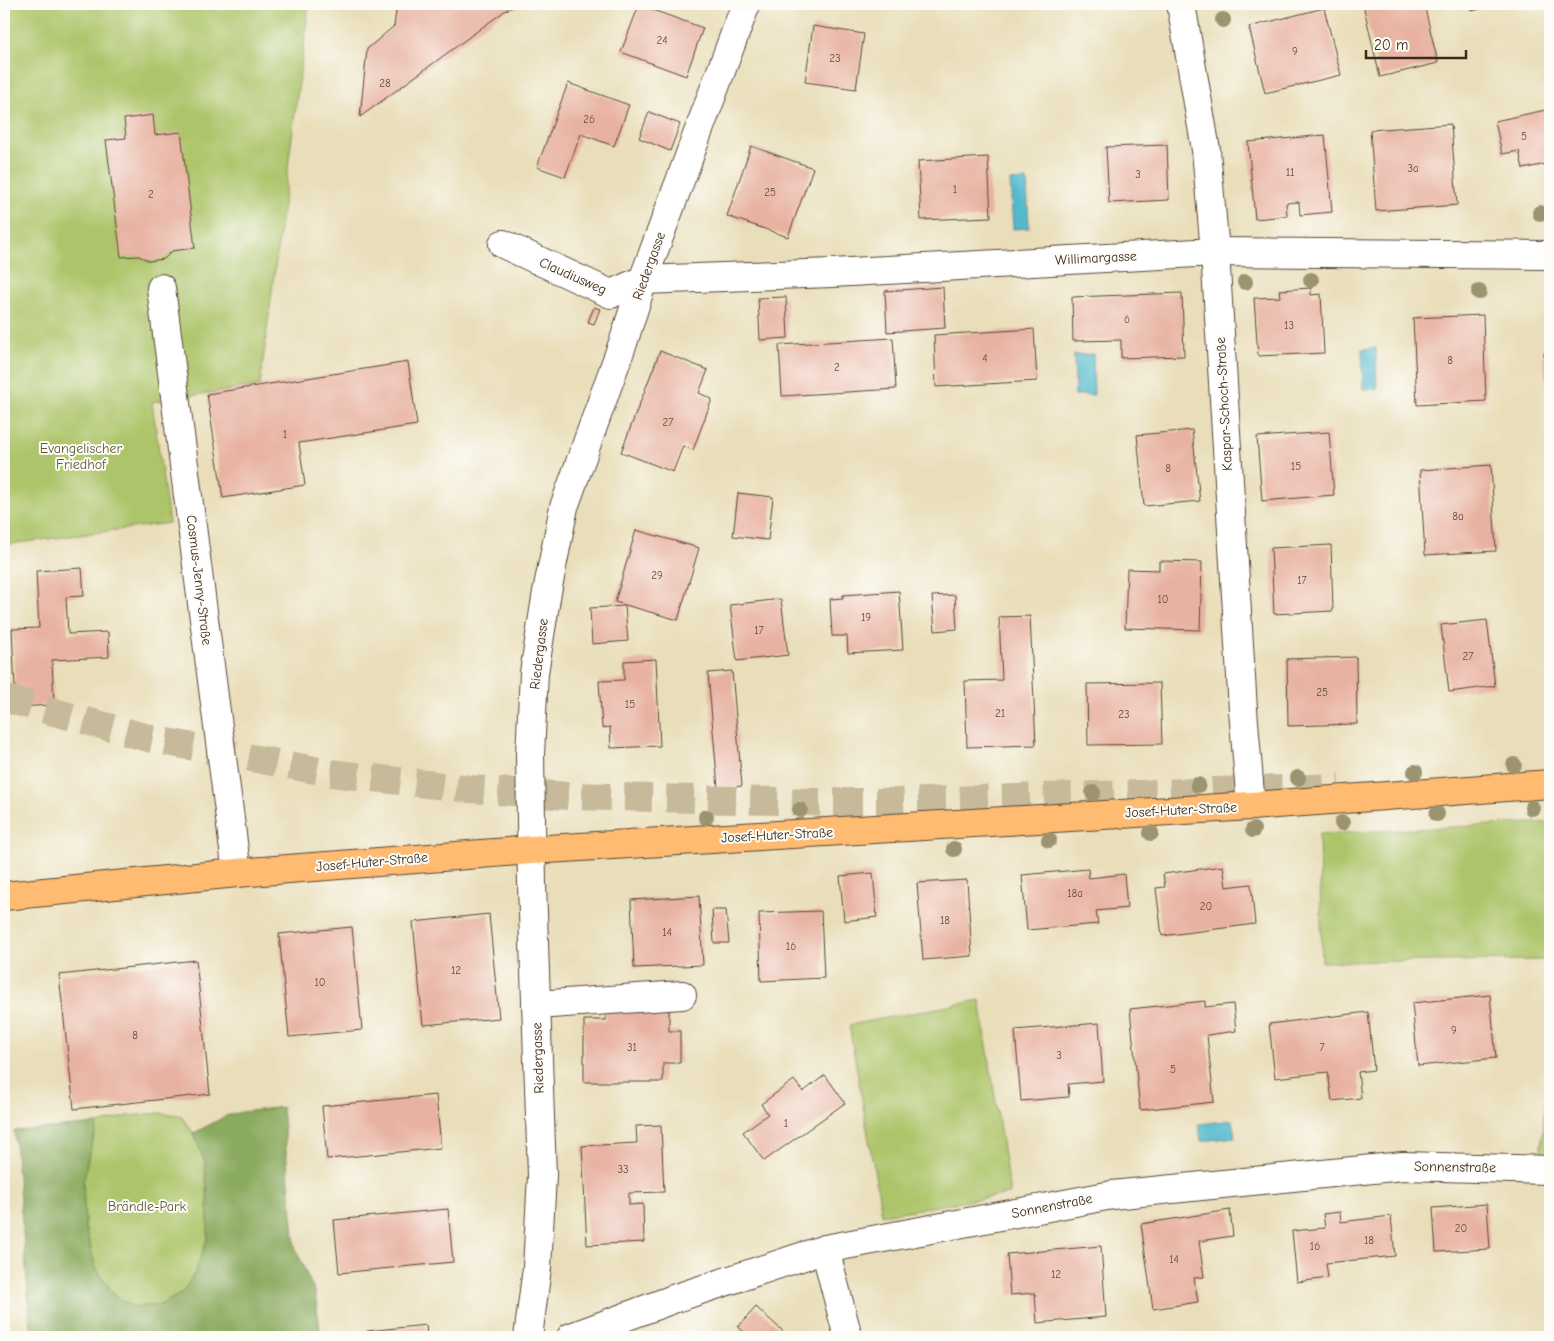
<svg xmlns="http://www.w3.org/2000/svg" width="1554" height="1341" font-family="'Comic Neue',sans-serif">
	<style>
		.green { fill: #adc56b; stroke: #747844 }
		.forest { fill: #8aaa5f; stroke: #626a3e }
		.water { fill: #51bace; stroke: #467276 }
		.building { fill: #e8b2a2 }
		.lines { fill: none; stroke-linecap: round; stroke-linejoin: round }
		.highway-tunnel { stroke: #c6ba9a; stroke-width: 28; stroke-dasharray: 28 14; stroke-linecap: butt }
		.minor-casing { stroke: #554535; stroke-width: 30 }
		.major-casing { stroke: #554535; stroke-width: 30 }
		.minor { stroke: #fff; stroke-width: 28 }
		.major { stroke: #febb71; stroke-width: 28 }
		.tree { fill: #9c9470 }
		.labels { text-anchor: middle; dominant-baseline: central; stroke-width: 4; stroke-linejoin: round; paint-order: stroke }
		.number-label { font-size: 11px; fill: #664c3f }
		.street-label { font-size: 14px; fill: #3b2a1e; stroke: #fdfcf7 }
		.park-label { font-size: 14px; fill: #5d5835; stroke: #fdfcf7 }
	</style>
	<rect width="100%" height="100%" fill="#fdfcf7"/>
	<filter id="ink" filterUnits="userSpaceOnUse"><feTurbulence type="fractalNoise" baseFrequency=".02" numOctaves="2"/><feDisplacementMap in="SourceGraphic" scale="10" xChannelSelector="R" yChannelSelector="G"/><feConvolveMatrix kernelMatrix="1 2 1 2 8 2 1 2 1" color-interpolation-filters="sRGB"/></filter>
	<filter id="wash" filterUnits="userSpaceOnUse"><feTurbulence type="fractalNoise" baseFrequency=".0096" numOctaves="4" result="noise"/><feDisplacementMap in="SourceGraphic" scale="20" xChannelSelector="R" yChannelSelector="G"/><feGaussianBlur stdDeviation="1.12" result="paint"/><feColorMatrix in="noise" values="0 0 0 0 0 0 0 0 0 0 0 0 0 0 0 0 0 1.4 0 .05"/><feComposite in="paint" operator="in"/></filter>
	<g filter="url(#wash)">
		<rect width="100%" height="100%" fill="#e9deb9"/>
		<g class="green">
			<path d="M4,4H309L260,385L152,402L169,523L4,545Z"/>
			<path d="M1550,822V960L1322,962L1319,834Z"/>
			<path d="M980,1000L1010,1194L882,1215L849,1025Z"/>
			<path d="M1550,1051V1181L1538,1179Z"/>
			<path d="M160,1113L180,1115L194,1133L205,1163L208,1203V1237L196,1271L182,1293L160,1305L133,1307L114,1295L96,1268L85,1227L83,1183L89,1153L98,1124L127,1116Z"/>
		</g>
		<path class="forest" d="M282,1107L295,1247L315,1293L321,1337H32L14,1131L98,1124L89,1153L83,1183L85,1227L96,1268L114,1295L133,1307L160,1305L182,1293L196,1271L208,1237V1203L205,1163L194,1133L226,1116L242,1112Z"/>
		<g class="water">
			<path d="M1027,180L1029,228L1013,229L1010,181Z"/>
			<path d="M1376,348L1377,389H1363L1362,349Z"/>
			<path d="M1093,354L1094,395H1075L1074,355Z"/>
			<path d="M1232,1120L1235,1137L1201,1141L1199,1124Z"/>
		</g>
		<g id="blocks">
			<g class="building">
				<path d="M397,4H520L506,10L360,117L367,49L394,26Z"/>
				<path d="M1363,4H1424L1438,63L1380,77Z"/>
				<path d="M1470,4H1499L1472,11Z"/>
				<path d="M639,5L703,28L686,76L621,52Z"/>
				<path d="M1324,8L1341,75L1265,93L1249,27Z"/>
				<path d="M813,26L864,34L856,89L805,82Z"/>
				<path d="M568,83L629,105L614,146L581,134L565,177L537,167Z"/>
				<path d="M1550,109V163L1523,169L1519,151L1502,154L1495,121Z"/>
				<path d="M649,112L680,124L670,151L639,138Z"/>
				<path d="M153,115L155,135L181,132L195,248L172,251L164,259L149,261L139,256L121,257L106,140L126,138L124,119Z"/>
				<path d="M1451,124L1457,205L1376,211L1370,130Z"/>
				<path d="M1325,135L1332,212L1300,215L1299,202L1286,203L1287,216L1255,219L1248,142Z"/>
				<path d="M1167,145L1169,200L1109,203L1106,147Z"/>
				<path d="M751,146L813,168L788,237L727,216Z"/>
				<path d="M988,157L991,217L921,220L918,161Z"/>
				<path d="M943,287L945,328L887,332L885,291Z"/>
				<path d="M1311,288V295L1321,294L1324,353L1258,356L1254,298L1280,297L1279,290Z"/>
				<path d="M1182,293L1184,356L1121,358V340L1073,341L1072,297Z"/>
				<path d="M786,297L788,338L760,340L758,298Z"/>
				<path d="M594,307L600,309L594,324L588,322Z"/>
				<path d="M1483,315L1486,401L1417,405L1413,318Z"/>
				<path d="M1034,329L1037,381L936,387L934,335Z"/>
				<path d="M893,338L896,389L782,396L779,345Z"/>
				<path d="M660,351L708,370L699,393L712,399L693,450L683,446L673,472L621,452Z"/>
				<path d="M1550,352V378H1545L1544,353Z"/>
				<path d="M408,362L417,425L299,443L305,485L223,498L207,394Z"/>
				<path d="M1192,430L1200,501L1144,506L1137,435Z"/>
				<path d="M1329,432L1334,495L1262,501L1257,437Z"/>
				<path d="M1491,465L1496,551L1425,555L1420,470Z"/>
				<path d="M738,493L773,497L768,540L733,536Z"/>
				<path d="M636,530L699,548L678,620L615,602Z"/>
				<path d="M1331,545L1333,611L1274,614L1271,548Z"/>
				<path d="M1159,561L1202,562L1200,630L1125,628L1127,569L1159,570Z"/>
				<path d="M82,568L84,596L66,597L68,634L108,632L109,657L52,660L54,705L16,707L12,629L39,628L36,571Z"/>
				<path d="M899,591L903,650L848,653L847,636H832L830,599L843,598V595Z"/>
				<path d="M955,595L957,629L935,631L932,596Z"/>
				<path d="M781,599L788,655L737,661L730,605Z"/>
				<path d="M625,606L628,641L592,644L590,608Z"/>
				<path d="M1030,616L1036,745L967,747L965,681L1002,680L999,617Z"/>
				<path d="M1487,620L1495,686L1449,692L1441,625Z"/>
				<path d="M1356,657L1357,724L1288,726L1287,659Z"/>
				<path d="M656,659L660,746L611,748L610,727L602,728L599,681L624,680V661Z"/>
				<path d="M732,671L742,786L718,788L708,673Z"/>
				<path d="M1160,683L1162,744L1088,745L1087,684Z"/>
				<path d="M1223,866L1226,887L1251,884L1255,924L1162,936L1156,888L1165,887L1163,874Z"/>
				<path d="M1088,869L1089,878L1124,874L1127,908L1096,911L1098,924L1027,930L1022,875Z"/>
				<path d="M873,873L877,917L844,921L840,876Z"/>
				<path d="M967,880L972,956L923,960L917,883Z"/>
				<path d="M699,896L703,965L634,968L631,900Z"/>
				<path d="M712,910H726L729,943H714Z"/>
				<path d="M821,911L824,978L761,981L759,913Z"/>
				<path d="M489,914L499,1018L423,1025L413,922Z"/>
				<path d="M352,927L362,1030L289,1037L279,934Z"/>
				<path d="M196,960L210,1094L74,1109L59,975Z"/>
				<path d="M1490,995L1496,1058L1418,1066L1412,1003Z"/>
				<path d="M1205,1001V1007L1233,1004L1236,1031L1207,1035L1214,1102L1140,1110L1130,1009Z"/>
				<path d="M606,1007H669V1031H680V1063H663V1082H584V1020H606Z"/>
				<path d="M1368,1012L1374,1070L1358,1072L1361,1098L1332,1101L1328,1072L1275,1078L1269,1024Z"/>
				<path d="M1099,1023L1103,1081L1068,1084L1069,1097L1021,1101L1015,1030Z"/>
				<path d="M825,1075L845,1103L764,1161L743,1132L768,1114L761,1104L794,1080L803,1092Z"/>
				<path d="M436,1095L441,1148L327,1159L322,1106Z"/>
				<path d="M661,1125L664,1192L629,1193V1205L643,1204L644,1242L587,1245L582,1146L637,1143L636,1126Z"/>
				<path d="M1487,1204L1490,1249L1436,1252L1433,1208Z"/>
				<path d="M448,1209L453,1262L339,1273L334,1220Z"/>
				<path d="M1230,1210L1233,1236L1199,1241L1204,1277L1194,1278L1198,1302L1153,1309L1141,1224Z"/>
				<path d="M1340,1212L1341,1222L1391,1216L1395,1256L1326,1263L1328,1278L1297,1282L1292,1231L1325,1228L1323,1214Z"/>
				<path d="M1101,1246L1106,1317L1037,1323L1035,1293L1010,1295L1007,1254Z"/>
				<path d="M756,1307L786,1334L784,1337H750L738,1327Z"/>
				<path d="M426,1325L427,1337H368L367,1331Z"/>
			</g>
		</g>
	</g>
	<g filter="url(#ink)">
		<use href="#blocks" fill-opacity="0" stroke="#554535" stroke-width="1"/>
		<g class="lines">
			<path class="highway-tunnel" d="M4,698L152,739L330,773L470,789L569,796L815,802H895L1339,787"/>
			<defs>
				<g id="minor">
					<path d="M1181,4L1206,150L1215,252L1243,710L1251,806"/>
					<path d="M503,244L611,294L643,280L832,273L1215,252L1550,255"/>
					<path d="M161,288L237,873"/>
					<path d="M536,1005L682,995"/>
					<path d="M825,1249L848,1337"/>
					<path d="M528,1337L537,1268L542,1175L532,884L530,755L534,673L547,592L564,507L624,340L643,280L746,4"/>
					<path d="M571,1337L676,1298L825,1249L1112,1195L1403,1166L1550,1170"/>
				</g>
				<path id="major" d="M4,896L237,873L531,850L1251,806L1550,784"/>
			</defs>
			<use href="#minor" class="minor-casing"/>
			<use href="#major" class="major-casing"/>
			<use href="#minor" class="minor"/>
			<use href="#major" class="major"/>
		</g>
		<g class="tree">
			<circle cx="1223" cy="20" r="8"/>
			<circle cx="1540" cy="213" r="8"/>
			<circle cx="1311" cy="280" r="8"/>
			<circle cx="1245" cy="282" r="8"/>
			<circle cx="1479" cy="292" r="8"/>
			<circle cx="1514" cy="765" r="8"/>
			<circle cx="1415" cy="772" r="8"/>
			<circle cx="1298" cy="778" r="8"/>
			<circle cx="1198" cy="785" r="8"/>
			<circle cx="1093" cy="793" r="8"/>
			<circle cx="1532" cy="808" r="8"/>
			<circle cx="800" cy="810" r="8"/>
			<circle cx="1437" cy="814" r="8"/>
			<circle cx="706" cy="817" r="8"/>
			<circle cx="1342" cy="823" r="8"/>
			<circle cx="1253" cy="830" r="8"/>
			<circle cx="1151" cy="833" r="8"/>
			<circle cx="1049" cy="840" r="8"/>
			<circle cx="954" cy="849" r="8"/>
		</g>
	</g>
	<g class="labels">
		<g class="number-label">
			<text x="662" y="40">24</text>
			<text x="1295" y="51">9</text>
			<text x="835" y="58">23</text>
			<text x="385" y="83">28</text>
			<text x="589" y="119">26</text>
			<text x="1524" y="136">5</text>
			<text x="1413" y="168">3a</text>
			<text x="1290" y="172">11</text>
			<text x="1138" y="174">3</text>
			<text x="955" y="189">1</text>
			<text x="770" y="192">25</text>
			<text x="151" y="194">2</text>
			<text x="1127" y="319">6</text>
			<text x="1289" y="325">13</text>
			<text x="985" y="358">4</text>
			<text x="1450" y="360">8</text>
			<text x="837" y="367">2</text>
			<text x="668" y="422">27</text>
			<text x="285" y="434">1</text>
			<text x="1296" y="466">15</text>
			<text x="1168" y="468">8</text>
			<text x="1458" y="516">8a</text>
			<text x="657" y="575">29</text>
			<text x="1302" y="580">17</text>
			<text x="1163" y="599">10</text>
			<text x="866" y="617">19</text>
			<text x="759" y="630">17</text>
			<text x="1468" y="656">27</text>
			<text x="1322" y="692">25</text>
			<text x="630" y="704">15</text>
			<text x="1000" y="713">21</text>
			<text x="1124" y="714">23</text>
			<text x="1075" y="893">18a</text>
			<text x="1206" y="906">20</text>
			<text x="945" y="920">18</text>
			<text x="667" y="932">14</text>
			<text x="791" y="946">16</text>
			<text x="456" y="970">12</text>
			<text x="320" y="982">10</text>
			<text x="1454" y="1030">9</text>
			<text x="135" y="1035">8</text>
			<text x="632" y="1047">31</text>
			<text x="1322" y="1047">7</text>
			<text x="1059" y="1055">3</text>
			<text x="1173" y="1069">5</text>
			<text x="786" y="1123">1</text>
			<text x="623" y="1169">33</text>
			<text x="1461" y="1228">20</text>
			<text x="1369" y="1240">18</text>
			<text x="1315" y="1246">16</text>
			<text x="1174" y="1259">14</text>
			<text x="1056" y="1274">12</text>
		</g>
		<g class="street-label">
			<text transform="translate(1096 258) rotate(-3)">Willimargasse</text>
			<text transform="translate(649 266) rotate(-70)">Riedergasse</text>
			<text transform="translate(573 276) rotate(24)">Claudiusweg</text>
			<text transform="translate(1224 404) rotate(-93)">Kaspar-Schoch-Straße</text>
			<text transform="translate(199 580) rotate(83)">Cosmus-Jenny-Straße</text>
			<text transform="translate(539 654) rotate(-83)">Riedergasse</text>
			<text transform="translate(1181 810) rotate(-3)">Josef-Huter-Straße</text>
			<text transform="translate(777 835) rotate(-3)">Josef-Huter-Straße</text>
			<text transform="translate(372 862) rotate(-5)">Josef-Huter-Straße</text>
			<text transform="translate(538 1058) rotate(-92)">Riedergasse</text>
			<text transform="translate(1455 1167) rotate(1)">Sonnenstraße</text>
			<text transform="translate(1052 1206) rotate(-11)">Sonnenstraße</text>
		</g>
		<g class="park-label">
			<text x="81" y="448">Evangelischer<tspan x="81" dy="16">Friedhof</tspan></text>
			<text x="147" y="1206">Brändle-Park</text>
		</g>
	</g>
	<rect width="1554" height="1341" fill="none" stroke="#fdfcf7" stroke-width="20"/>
	<path d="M1366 50v8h100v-8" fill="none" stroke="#3b2a1e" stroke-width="2.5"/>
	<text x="1374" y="50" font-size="15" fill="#3b2a1e" stroke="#fdfcf7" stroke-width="4" paint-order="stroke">20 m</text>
</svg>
